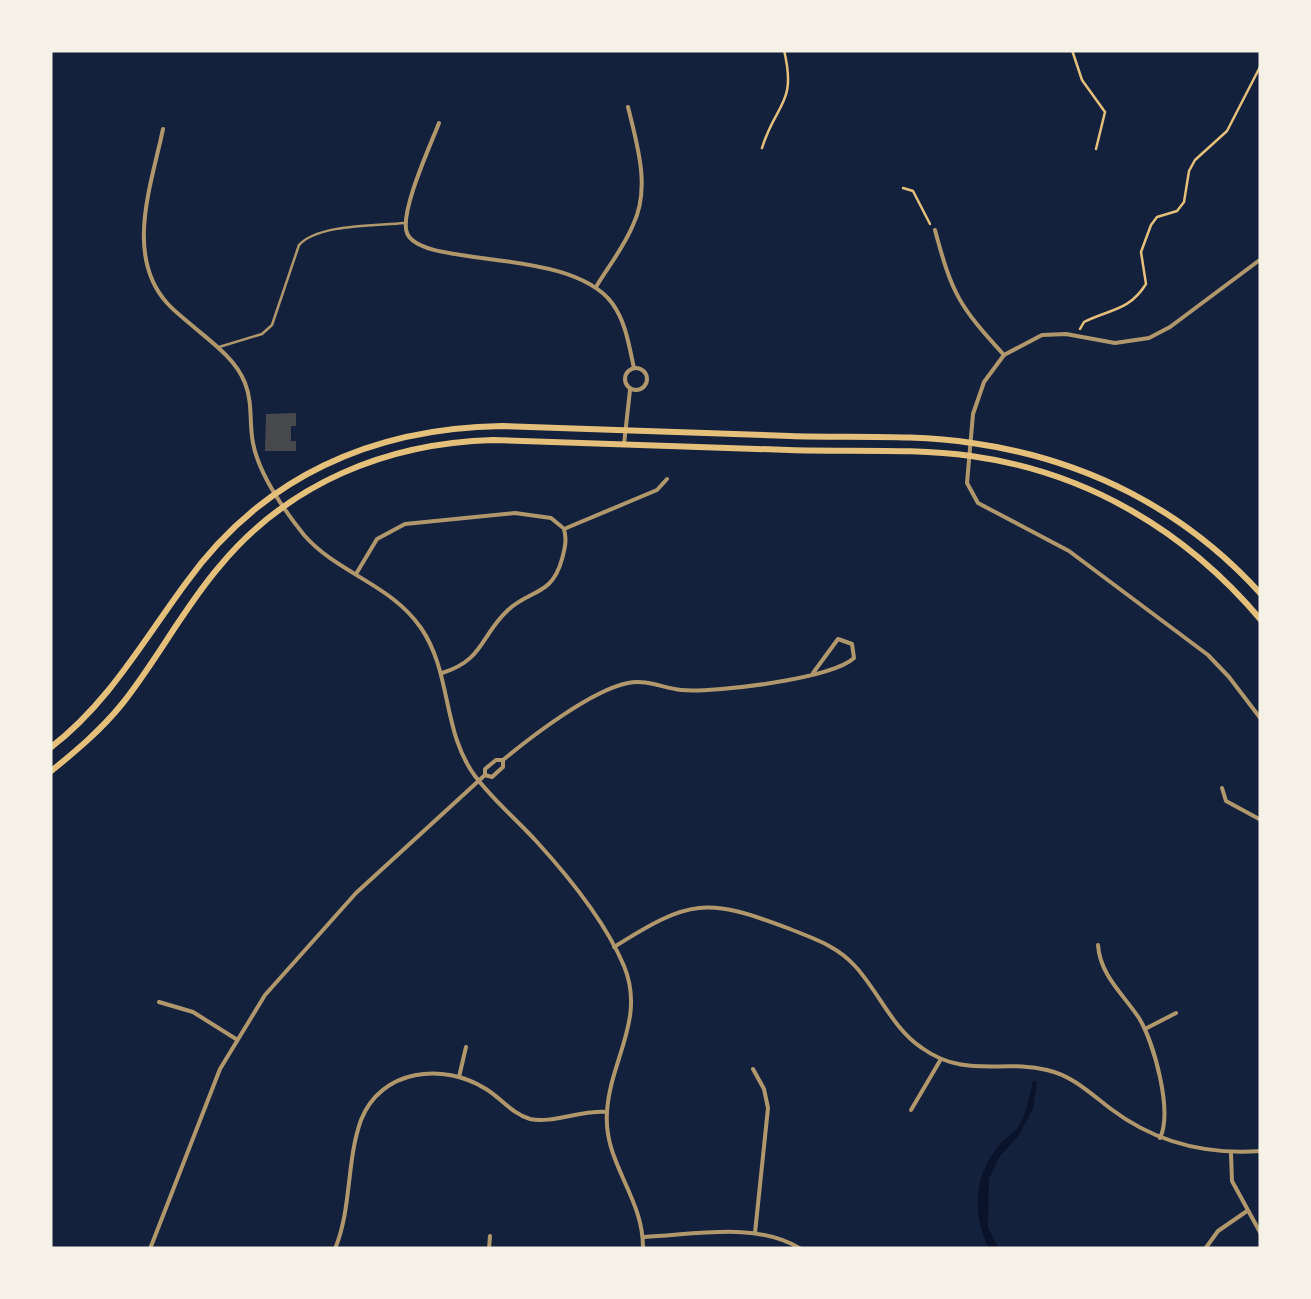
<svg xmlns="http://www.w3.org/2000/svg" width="1311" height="1299" font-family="'Roboto Serif',serif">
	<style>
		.water { fill: #0b132b }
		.building { fill: #48494c }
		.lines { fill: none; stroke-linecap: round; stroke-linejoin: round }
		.path { stroke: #e5c07b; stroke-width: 2.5 }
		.service { stroke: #b1986c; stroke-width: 2.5 }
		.minor { stroke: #b1986c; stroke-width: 4 }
		.secondary { stroke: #e5c07b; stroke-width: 6 }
	</style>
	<rect width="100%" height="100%" fill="#14213d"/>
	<path class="water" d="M1033,1081L1037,1082L1033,1109L1019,1135L1000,1156L989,1179L988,1228L999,1249H989C971,1212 974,1175 1000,1144C1006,1138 1013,1134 1018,1127C1027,1113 1029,1097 1033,1081Z"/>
	<path class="building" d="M296,413V426H291V441H296V451H265L266,414Z"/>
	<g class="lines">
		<g class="path">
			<path d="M1072,50L1082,80L1105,112L1096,149"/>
			<path d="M762,148C776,102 797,105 784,50"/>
			<path d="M903,188L913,191L930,224"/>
			<path d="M1080,329L1084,322C1110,309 1129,311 1146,284L1141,252L1151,225L1157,217L1177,211L1184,202L1189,171L1195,160L1227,131L1261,65"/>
		</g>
		<path class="service" d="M219,347L262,334L272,325L299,245C318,224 375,226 404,223"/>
		<g class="minor">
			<path d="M439,123C431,144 399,213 407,233C421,269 569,246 612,303C626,322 629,346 634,368"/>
			<path d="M163,129C152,183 124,255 167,303C175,312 186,320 195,328C214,344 236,360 245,383C253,403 249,423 253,443C259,475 284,510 304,535C338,574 391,584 421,628C452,673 442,732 475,776C493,800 517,820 537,842C569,877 605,921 624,966C646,1019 610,1060 607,1112C603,1163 644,1197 643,1249"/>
			<path d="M935,230C952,294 959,306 1004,355"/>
			<path d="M1261,259L1170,327L1149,338L1115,343L1066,334L1042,335L1004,355L984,382L973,414L967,483L978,503L1069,551L1208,655L1229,677L1261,719"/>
			<path d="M596,287C608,267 624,247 633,225C651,188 637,144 628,107"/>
			<circle cx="636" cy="379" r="11"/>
			<path d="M624,444L630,390"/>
			<path d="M356,574L377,539L405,524L515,513L551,518L562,527"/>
			<path d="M442,673C484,660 480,636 508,610C531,589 552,596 562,559C565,548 567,540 564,529L657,490L667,479"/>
			<path d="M485,775L492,777L503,767V760"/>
			<path d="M1222,788L1226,801L1261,820"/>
			<path d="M1098,945C1100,975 1123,994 1139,1018C1154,1043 1173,1111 1160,1138"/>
			<path d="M614,947C690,899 706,897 790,929C815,939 837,946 855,966C879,992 892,1028 922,1048C965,1079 1002,1059 1047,1070C1073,1076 1090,1093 1111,1109C1156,1143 1206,1155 1261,1151"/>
			<path d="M159,1002L193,1012L236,1039"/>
			<path d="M1145,1029L1176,1013"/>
			<path d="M753,1069L764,1089L768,1108L755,1233"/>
			<path d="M459,1077L466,1047"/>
			<path d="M911,1110L941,1059"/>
			<path d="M1231,1154L1232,1181L1261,1234"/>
			<path d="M644,1237C694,1235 756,1221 801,1249"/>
			<path d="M150,1249L220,1069L265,995L356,893L485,775V769L496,760H503C532,736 592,690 628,683C646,679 663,688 681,690C714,693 831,679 854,658L852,644L838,639L813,673"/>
			<path d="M335,1249C352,1208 346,1162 361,1120C381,1069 443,1062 486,1089C501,1098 512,1114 530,1119C551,1124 580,1110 607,1112"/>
			<path d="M489,1249L490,1236"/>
			<path d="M1205,1249L1218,1231L1247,1211"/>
		</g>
		<g class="secondary">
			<path d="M50,748C108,704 143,641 186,583C262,477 372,428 502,426C598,429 694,433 790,436C849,438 912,434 972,443C1085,459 1184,509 1261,594"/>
			<path d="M50,772C76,751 101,730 122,704C157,660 183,609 219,567C288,483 387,443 493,440C592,443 691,447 789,450C849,452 912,448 971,456C1087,472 1186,531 1261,620"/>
		</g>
	</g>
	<rect width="1311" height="1299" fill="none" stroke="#f6f1e7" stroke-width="105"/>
</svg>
